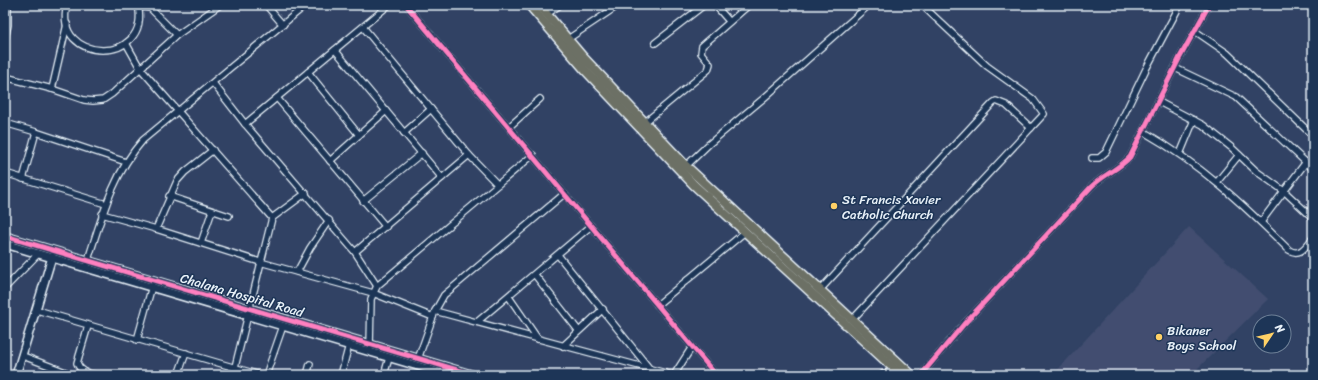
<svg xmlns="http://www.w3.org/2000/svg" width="1318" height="380" font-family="Sriracha,sans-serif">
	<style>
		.built { fill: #424e70 }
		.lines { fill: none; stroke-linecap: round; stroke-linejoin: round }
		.minor-casing { stroke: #e8f1f8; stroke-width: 8 }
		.tertiary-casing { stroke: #e8f1f8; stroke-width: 10 }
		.primary-casing { stroke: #e8f1f8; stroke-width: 11 }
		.minor { stroke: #1d3557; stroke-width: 5.5 }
		.tertiary { stroke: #1d3557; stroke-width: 7 }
		.primary { stroke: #6c7065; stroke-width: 8 }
		.cycleway-casing { stroke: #1d3557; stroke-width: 8 }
		.cycleway { stroke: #ff80c0; stroke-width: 5 }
		.poi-dot { fill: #ffd166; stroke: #1d3557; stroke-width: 1.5 }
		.labels { text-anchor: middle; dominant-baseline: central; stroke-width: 3; stroke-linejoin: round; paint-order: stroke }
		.poi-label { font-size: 13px; fill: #e8f1f8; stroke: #1d3557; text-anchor: start }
		.street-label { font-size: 13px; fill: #e8f1f8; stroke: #1d3557 }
	</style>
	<rect width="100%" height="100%" fill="#314264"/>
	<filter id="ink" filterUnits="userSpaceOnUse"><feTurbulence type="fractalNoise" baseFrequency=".025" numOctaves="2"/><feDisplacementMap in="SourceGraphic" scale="8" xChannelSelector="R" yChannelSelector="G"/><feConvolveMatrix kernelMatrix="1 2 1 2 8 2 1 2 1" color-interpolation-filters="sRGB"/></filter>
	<g filter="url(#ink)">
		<path class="built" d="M1189,227L1268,299L1191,375H1053Z"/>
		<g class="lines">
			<defs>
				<g id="minor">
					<path d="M67,5C52,64 152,66 138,5"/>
					<path d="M266,5L283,25"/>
					<path d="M406,5L716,375"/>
					<path d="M715,5L729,21"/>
					<path d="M139,7L150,8L177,35"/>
					<path d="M547,14L560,5"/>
					<path d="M363,27L469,155L497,184"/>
					<path d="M1195,31L1227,53L1313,136"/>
					<path d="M5,39L8,25V5"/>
					<path d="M568,39L619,5"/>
					<path d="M126,43L140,68L272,218L233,375"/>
					<path d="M655,43L704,5"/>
					<path d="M335,50L442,178"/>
					<path d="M1175,68L1236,97L1313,169"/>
					<path d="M308,72L359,135"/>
					<path d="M5,77L52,89L84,100L93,101L103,100L112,94L177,35L220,5"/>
					<path d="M213,83L245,124"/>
					<path d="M52,89L67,24"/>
					<path d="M277,98L386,227"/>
					<path d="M1159,102L1203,125L1232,148L1256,171L1284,191L1313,218"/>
					<path d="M5,123L36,132L126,162"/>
					<path d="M644,123L708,70L710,64L701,53L702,46L749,5"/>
					<path d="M509,127L540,99"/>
					<path d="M1144,132C1200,164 1244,205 1289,250C1300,257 1306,246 1313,238"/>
					<path d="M404,133L431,109"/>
					<path d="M1180,154L1194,120"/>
					<path d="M1092,158H1099L1106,152L1146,69L1180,5"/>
					<path d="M330,161L386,111"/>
					<path d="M686,166L709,144L764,98L869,5"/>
					<path d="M5,173L106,204"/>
					<path d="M23,179L36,132"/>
					<path d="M1217,182L1239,155"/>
					<path d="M169,196L229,216"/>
					<path d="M363,201L422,153"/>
					<path d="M102,214L156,229L177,181L185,172L213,150"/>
					<path d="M272,218L306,193"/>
					<path d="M1261,222L1306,162"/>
					<path d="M156,229L260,262L373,293L433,317"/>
					<path d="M201,243L212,211"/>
					<path d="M355,252L469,155"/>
					<path d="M558,255L649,368"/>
					<path d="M87,263C101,220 112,175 143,140L306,5"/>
					<path d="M297,272L310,248L329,220"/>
					<path d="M535,275L578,330"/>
					<path d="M377,286L355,252L245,124L389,5"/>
					<path d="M5,288L38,254"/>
					<path d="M820,290L993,103L996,101L1006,105L1031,128"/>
					<path d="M509,297L538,339"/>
					<path d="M657,305L745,232"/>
					<path d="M37,310L260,375"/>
					<path d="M435,311L673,375"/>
					<path d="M852,320L1044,114L1033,99L987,66L922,5"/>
					<path d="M477,322L591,226"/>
					<path d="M88,326L77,363C80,371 87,373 95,375"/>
					<path d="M137,340L152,286"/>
					<path d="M563,346L603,309"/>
					<path d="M370,347L371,299L377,286L533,155"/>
					<path d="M23,356L71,374"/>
					<path d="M418,359L435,311L444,295L564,194"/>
					<path d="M178,375L186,353"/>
					<path d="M266,375L283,326"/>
					<path d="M307,375L310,364"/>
					<path d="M341,375L349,345"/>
					<path d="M384,375L389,358"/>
					<path d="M674,375L692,347"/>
					<path d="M921,375L964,324L1091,187C1103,175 1119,169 1130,157L1179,59L1209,5"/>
				</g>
				<g id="tertiary">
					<path d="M5,236L474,375"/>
					<path d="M5,244L448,375"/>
					<path d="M16,375L52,257"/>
					<path d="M883,375L900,369"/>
				</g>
				<g id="primary">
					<path d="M529,5L585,70L694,185L901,375"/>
					<path d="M539,5L583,57L686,166L912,375"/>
				</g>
			</defs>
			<use href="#minor" class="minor-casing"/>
			<use href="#tertiary" class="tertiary-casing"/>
			<use href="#primary" class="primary-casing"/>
			<use href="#minor" class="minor"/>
			<use href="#tertiary" class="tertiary"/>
			<use href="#primary" class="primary"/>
			<defs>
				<g id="cycleway">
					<path d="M406,5L716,375"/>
					<path d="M5,236L474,375"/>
					<path d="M921,375L964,324L1091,187C1103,175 1119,169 1130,157L1179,59L1209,5"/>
				</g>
			</defs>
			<use href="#cycleway" class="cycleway-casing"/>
			<use href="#cycleway" class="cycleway"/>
		</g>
	</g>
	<g class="poi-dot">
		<circle cx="834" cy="206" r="4"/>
		<circle cx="1159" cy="337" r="4"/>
	</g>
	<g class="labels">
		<g class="poi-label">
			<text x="842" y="199">St Francis Xavier<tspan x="842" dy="15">Catholic Church</tspan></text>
			<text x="1167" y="330">Bikaner<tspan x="1167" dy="15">Boys School</tspan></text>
		</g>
		<g class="street-label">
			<text transform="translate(242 295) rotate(16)">Chalana Hospital Road</text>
		</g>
	</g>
	<rect width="1318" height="380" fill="none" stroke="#1d3557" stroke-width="20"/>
	<rect x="10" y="10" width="1298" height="360" fill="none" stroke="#e8f1f8" stroke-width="1.5" filter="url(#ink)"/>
	<g transform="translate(1272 334) rotate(55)"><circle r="19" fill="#1d3557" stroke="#6e8097"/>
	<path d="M0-3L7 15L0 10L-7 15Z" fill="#ffd166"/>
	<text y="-6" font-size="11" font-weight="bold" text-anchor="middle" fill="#e8f1f8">N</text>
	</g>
</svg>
